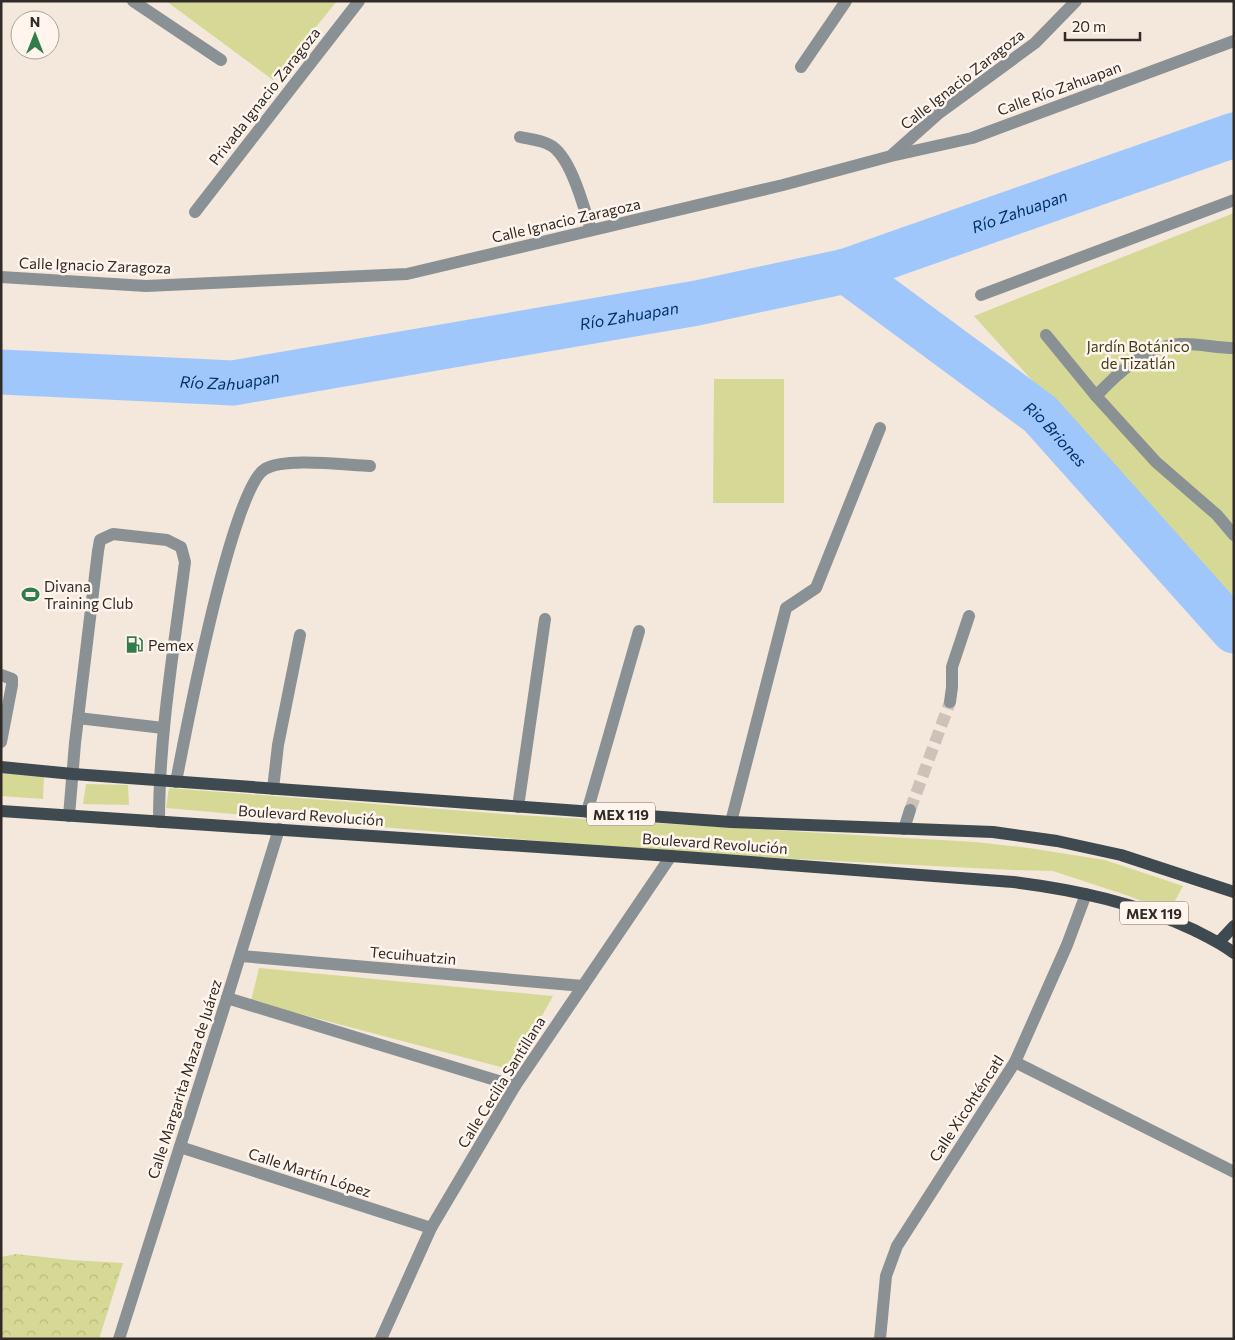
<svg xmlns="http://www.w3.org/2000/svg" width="1235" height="1340" font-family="Commissioner,sans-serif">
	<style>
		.forest { fill: url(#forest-crowns) }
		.garden { fill: #d6d995 }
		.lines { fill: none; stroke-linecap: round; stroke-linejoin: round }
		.river { stroke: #a0c7fc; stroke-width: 45 }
		.minor-tunnel { stroke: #cdc1b8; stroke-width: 12; stroke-dasharray: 12 6; stroke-linecap: butt }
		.minor { stroke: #8a9194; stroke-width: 12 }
		.major { stroke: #3e4a4f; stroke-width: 12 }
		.labels { text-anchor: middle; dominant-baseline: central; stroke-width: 5; stroke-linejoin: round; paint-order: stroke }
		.shield { fill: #fff5ec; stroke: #6e6862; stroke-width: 1 }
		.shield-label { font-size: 14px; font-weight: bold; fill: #302b27 }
		.street-label { font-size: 15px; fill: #302b27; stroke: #fff5ec }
		.park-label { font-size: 15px; fill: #3d3f1b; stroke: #fff5ec }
		.poi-label { font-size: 15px; fill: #302b27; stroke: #fff5ec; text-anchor: start }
		.water-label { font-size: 16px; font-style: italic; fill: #003169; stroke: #fff5ec }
	</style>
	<defs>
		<pattern id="forest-crowns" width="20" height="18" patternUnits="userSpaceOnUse" patternTransform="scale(1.25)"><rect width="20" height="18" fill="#d6d995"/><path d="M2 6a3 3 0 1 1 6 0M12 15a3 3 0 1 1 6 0" fill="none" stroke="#b8ba80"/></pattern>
	</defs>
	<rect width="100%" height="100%" fill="#f4e7dc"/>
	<path class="forest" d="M16,1254L71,1260L123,1263L99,1339H1V1257Z"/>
	<g class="garden">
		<path d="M166,1H337L273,80Z"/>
		<path d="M1234,213V604L974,316Z"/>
		<path d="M714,379H784V503H713Z"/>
		<path d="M1,773L44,776L43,799L1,796Z"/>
		<path d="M86,784L128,785L129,805L83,804Z"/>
		<path d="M169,788L518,815L975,842L1029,848L1105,860L1183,886L1169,912L1129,896L1053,871L1013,870L676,853L166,808Z"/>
		<path d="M259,968L553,996L512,1070L251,1001Z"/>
	</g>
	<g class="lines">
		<g class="river">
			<path id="s1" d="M846,271L1040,414L1234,631"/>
			<path id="s2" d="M1,372L233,383L697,303L846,271L1234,135"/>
		</g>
		<path class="minor-tunnel" d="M910,810L950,702"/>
		<g class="minor">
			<path d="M133,1L221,60"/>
			<path d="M801,67L846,1"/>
			<path d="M520,137C529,139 541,140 550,145C571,156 584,208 591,230"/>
			<path d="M893,154L938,114L1035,43L1076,1"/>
			<path d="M195,212L359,1"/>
			<path d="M1,277L146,286L407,274L783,185L891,156L972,138L1234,41"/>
			<path d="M981,295L1234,200"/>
			<path d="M1046,335L1096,396L1156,462L1217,515L1234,535"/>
			<path d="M1096,396C1118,373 1146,346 1180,344C1198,343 1216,348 1234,348"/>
			<path d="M1,675L12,679V685L1,742"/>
			<path d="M950,702L952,687V667L969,616"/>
			<path d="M78,718L163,728"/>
			<path d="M176,782C185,735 232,487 265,469C285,457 345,465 370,466"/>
			<path d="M273,789L278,745L300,635"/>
			<path d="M518,807L545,619"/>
			<path d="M587,812L639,631"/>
			<path d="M69,816L75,743L98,551L100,540L113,534L167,540L181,547L185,562C174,648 159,735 159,822"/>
			<path d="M731,822L786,608L816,588L880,428"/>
			<path d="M904,829L910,810"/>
			<path d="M241,956L583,986"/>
			<path d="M227,998L515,1086"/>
			<path d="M1015,1062L1234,1172"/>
			<path d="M180,1147L431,1228"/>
			<path d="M119,1339L227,998L279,829"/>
			<path d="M381,1339L431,1228L515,1086L671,856"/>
			<path d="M880,1339L886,1276L897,1246L1015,1062L1067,945L1086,894"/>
		</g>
		<g class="major">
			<path d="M1,767L73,774L731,822L993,832L1057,841L1121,855L1234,892"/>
			<path d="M1,811L671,856L1013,882C1076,890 1137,903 1194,930C1208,937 1221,943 1234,953"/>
			<path d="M1219,942L1234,926"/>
		</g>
	</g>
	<defs>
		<symbol id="stadium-bare" viewBox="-9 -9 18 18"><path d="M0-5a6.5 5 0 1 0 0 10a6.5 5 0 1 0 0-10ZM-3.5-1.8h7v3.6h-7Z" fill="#307c4a" stroke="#fff5ec" stroke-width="2.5" paint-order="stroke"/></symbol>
		<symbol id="fuel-bare" viewBox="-9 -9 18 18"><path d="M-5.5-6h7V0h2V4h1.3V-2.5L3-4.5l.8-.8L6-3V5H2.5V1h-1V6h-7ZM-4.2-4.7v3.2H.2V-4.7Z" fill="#307c4a" stroke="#fff5ec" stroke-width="2.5" paint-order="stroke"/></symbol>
	</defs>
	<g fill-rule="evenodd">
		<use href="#stadium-bare" x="18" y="582" width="25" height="25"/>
		<use href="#fuel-bare" x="122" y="632" width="25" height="25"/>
	</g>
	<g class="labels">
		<g class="shield">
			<rect x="587" y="802.5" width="68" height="23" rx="4"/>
			<rect x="1120" y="901.5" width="68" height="23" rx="4"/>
		</g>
		<g class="shield-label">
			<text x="621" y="814">MEX 119</text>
			<text x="1154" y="913">MEX 119</text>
		</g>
		<g class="street-label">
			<text transform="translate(962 79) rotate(-38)">Calle Ignacio Zaragoza</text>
			<text transform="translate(1059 88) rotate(-20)">Calle Río Zahuapan</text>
			<text transform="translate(264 96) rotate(-52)">Privada Ignacio Zaragoza</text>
			<text transform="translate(566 220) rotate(-13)">Calle Ignacio Zaragoza</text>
			<text transform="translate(95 265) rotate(2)">Calle Ignacio Zaragoza</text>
			<text transform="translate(311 815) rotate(4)">Boulevard Revolución</text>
			<text transform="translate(715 843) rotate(4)">Boulevard Revolución</text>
			<text transform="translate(413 955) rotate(5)">Tecuihuatzin</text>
			<text transform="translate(184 1079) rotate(-72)">Calle Margarita Maza de Juárez</text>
			<text transform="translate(501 1082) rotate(-58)">Calle Cecilia Santillana</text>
			<text transform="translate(966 1108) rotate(-57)">Calle Xicohténcatl</text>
			<text transform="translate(310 1172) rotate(18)">Calle Martín López</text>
		</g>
		<g class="park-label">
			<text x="1138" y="346">Jardín Botánico<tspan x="1138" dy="17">de Tizatlán</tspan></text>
		</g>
		<g class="poi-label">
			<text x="44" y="586">Divana<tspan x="44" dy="17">Training Club</tspan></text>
			<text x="148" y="645">Pemex</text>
		</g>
		<g class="water-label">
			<text stroke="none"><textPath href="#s2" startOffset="1039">Río Zahuapan</textPath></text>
			<text stroke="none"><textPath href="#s2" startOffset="634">Río Zahuapan</textPath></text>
			<text stroke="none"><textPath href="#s2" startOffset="229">Río Zahuapan</textPath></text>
			<text stroke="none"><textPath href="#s1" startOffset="266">Rio Briones</textPath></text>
		</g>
	</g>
	<rect width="1235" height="1340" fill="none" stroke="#302b27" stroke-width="5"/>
	<g transform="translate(35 35)"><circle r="24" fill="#fff5ec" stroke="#aca49d"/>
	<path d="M0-4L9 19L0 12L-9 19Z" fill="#307c4a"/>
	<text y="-8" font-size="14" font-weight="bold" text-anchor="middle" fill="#302b27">N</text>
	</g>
	<path d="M1065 32v8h75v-8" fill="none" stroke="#302b27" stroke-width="2.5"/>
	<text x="1072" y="32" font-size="15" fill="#302b27" stroke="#fff5ec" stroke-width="4" paint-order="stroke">20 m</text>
</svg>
